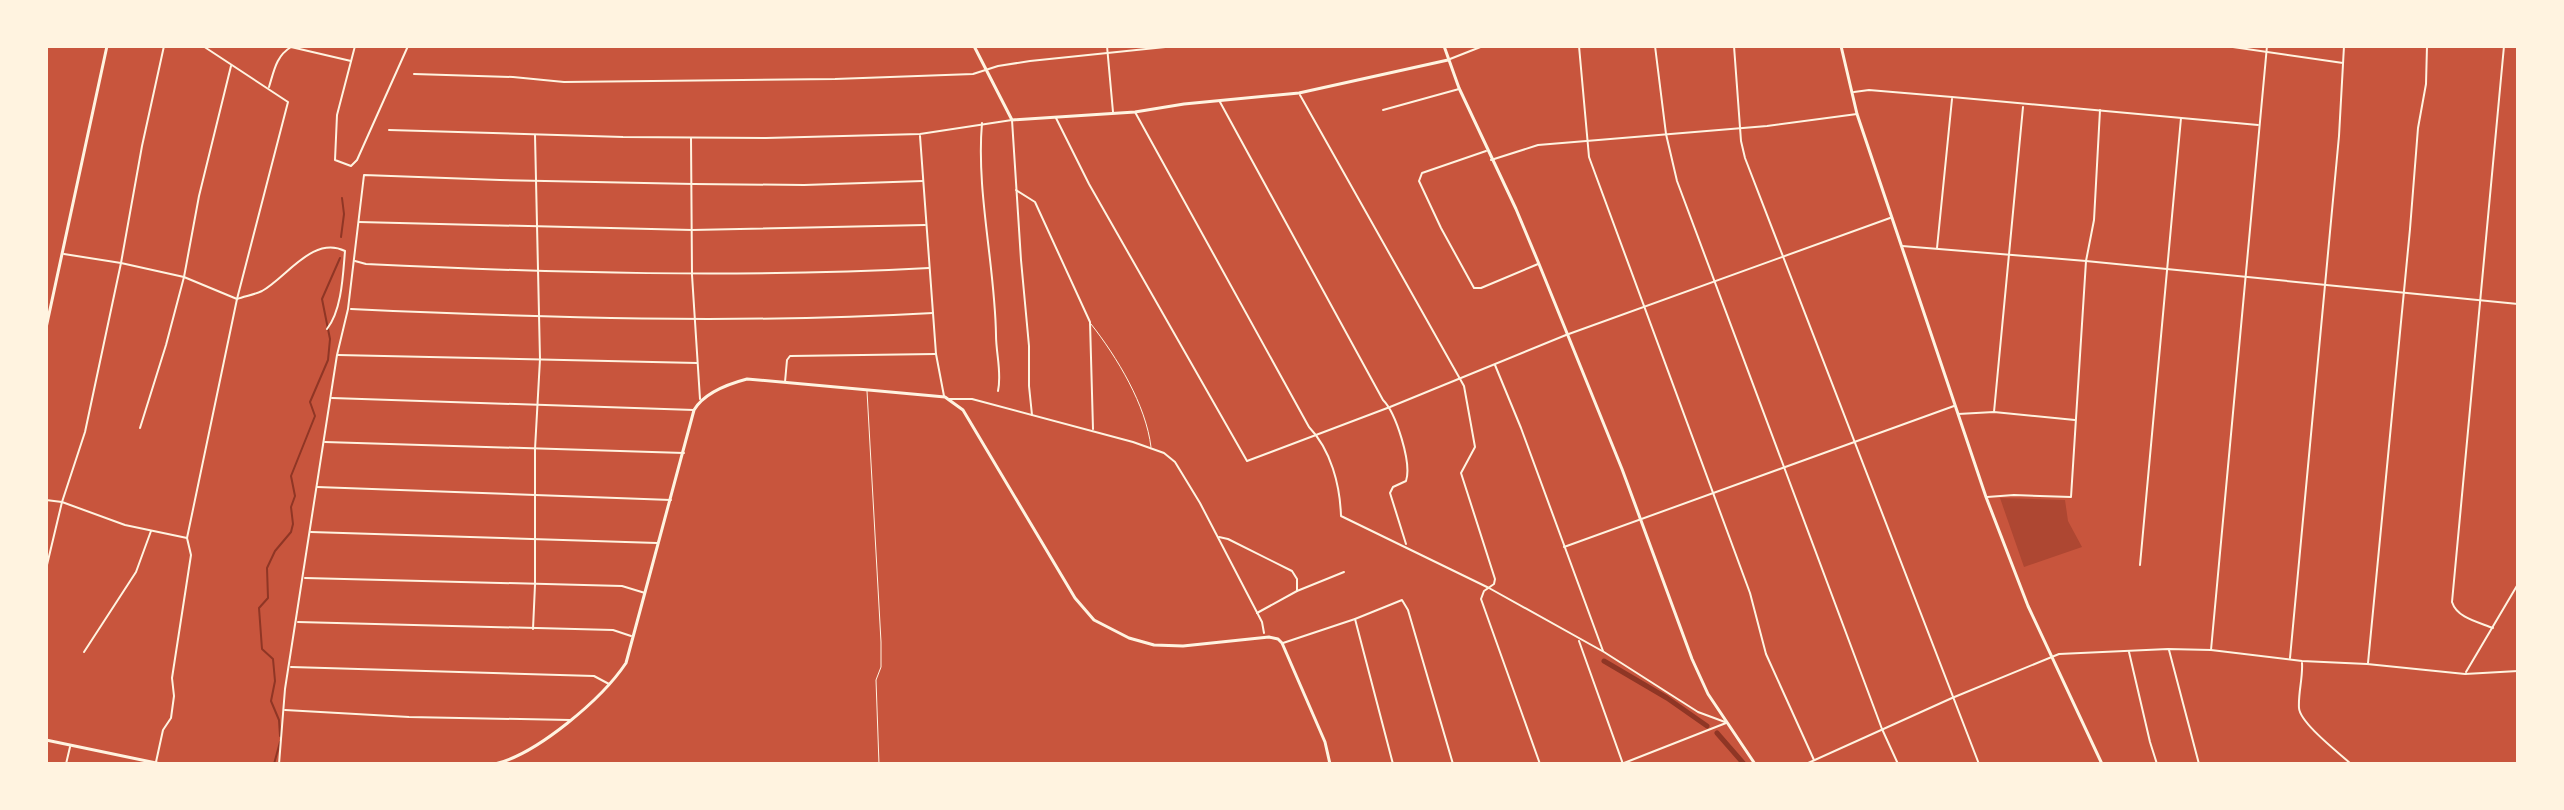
<svg xmlns="http://www.w3.org/2000/svg" width="2564" height="810" font-family="'Fira Sans',sans-serif">
	<style>
		.green { fill: #ae4732 }
		.lines { fill: none; stroke-linecap: round; stroke-linejoin: round }
		.stream { stroke: #8f3625; stroke-width: 2 }
		.canal { stroke: #8f3625; stroke-width: 5 }
		.service { stroke: #fff3e0; stroke-width: 1 }
		.minor { stroke: #fff3e0; stroke-width: 2 }
		.tertiary { stroke: #fff3e0; stroke-width: 3 }
		.secondary { stroke: #fff3e0; stroke-width: 3 }
	</style>
	<rect width="100%" height="100%" fill="#c8553d"/>
	<path class="green" d="M2000,498L2065,500L2068,521L2082,547L2024,567Z"/>
	<g class="lines">
		<g class="stream">
			<path d="M341,237L344,214L342,198"/>
			<path d="M280,736L279,720L271,701L275,681L273,659L262,649L259,608L268,598L267,568L275,551L291,532L293,524L291,507L295,496L291,476L315,416L310,402L328,360L330,339L322,299L340,258"/>
			<path d="M274,764L280,742"/>
		</g>
		<g class="canal">
			<path d="M1604,661L1667,698L1707,726"/>
			<path d="M1717,733L1744,764"/>
		</g>
		<g class="service">
			<path d="M1091,324C1117,357 1146,405 1151,447"/>
			<path d="M867,391L881,642V667L876,680L879,764"/>
		</g>
		<g class="minor">
			<path d="M355,46L337,115L335,160L351,166L357,160L408,46"/>
			<path d="M1107,46L1113,112"/>
			<path d="M1579,46L1589,157L1750,593L1766,654L1814,760"/>
			<path d="M1655,46L1666,134L1677,181L1882,729L1898,764"/>
			<path d="M1734,46L1741,141L1745,158L1979,764"/>
			<path d="M2226,46L2343,63"/>
			<path d="M1450,59L1483,46"/>
			<path d="M414,74L513,77L564,82L835,79L973,74L998,66L1030,61L1175,46"/>
			<path d="M269,87C274,71 276,56 291,47L351,61"/>
			<path d="M1854,92L1869,90L1952,97L2258,125"/>
			<path d="M1300,95L1464,386L1475,447L1461,473L1495,579L1494,584L1484,591L1481,599L1540,764"/>
			<path d="M1220,102L1383,400C1396,413 1412,463 1406,481L1393,487L1390,493L1406,544"/>
			<path d="M1383,110L1459,89"/>
			<path d="M1135,112L1309,427C1331,450 1340,485 1341,516L1489,588L1604,652L1698,712L1725,722"/>
			<path d="M1056,118L1089,184L1247,461L1390,407L1566,335L1890,218"/>
			<path d="M982,123C976,192 995,265 996,335C996,354 1002,373 998,391"/>
			<path d="M389,130L623,137L766,138L920,134L1012,120L1021,260L1029,346V386L1032,415"/>
			<path d="M920,136L936,354L944,396"/>
			<path d="M691,138L692,275L700,399"/>
			<path d="M1486,151L1422,173L1419,181L1441,228L1474,288H1481L1538,264"/>
			<path d="M1491,160L1538,145L1767,126L1857,114"/>
			<path d="M1016,190L1035,202L1090,322L1093,429"/>
			<path d="M359,222L692,230L925,225"/>
			<path d="M1902,246L2086,261L2518,304"/>
			<path d="M1937,248L1952,99"/>
			<path d="M64,254L121,263L184,277L237,299C245,296 254,295 262,291C287,277 313,235 345,251C343,274 342,310 327,329"/>
			<path d="M355,261L366,264C554,273 741,278 929,268"/>
			<path d="M351,309C545,318 739,324 933,313"/>
			<path d="M338,355L697,363"/>
			<path d="M1495,365L1521,428L1603,651"/>
			<path d="M785,382L787,360L790,356L935,354"/>
			<path d="M332,398L694,410"/>
			<path d="M949,399H972L1133,442L1164,453L1175,462L1200,503L1262,622L1264,633"/>
			<path d="M1994,412L2023,107"/>
			<path d="M1958,414L1994,412L2075,420"/>
			<path d="M140,428L166,345L184,277L199,196L231,66"/>
			<path d="M325,442L684,453"/>
			<path d="M317,487L671,500"/>
			<path d="M1987,497L2014,495L2071,497L2086,261L2094,220L2100,110"/>
			<path d="M46,500L62,502L125,525L187,538"/>
			<path d="M311,532L657,543"/>
			<path d="M1219,537L1228,539L1292,571L1297,579V591"/>
			<path d="M1564,547L1954,406"/>
			<path d="M2140,565L2181,118"/>
			<path d="M46,569L62,502L85,432L121,263L142,146L164,46"/>
			<path d="M305,578L622,586L645,593"/>
			<path d="M1257,613L1297,591L1344,572"/>
			<path d="M1355,619L1393,764"/>
			<path d="M298,622L613,630L631,636"/>
			<path d="M2493,628C2478,622 2457,618 2452,602L2504,46"/>
			<path d="M533,629L535,585V449L540,359L535,135"/>
			<path d="M1579,641L1623,764"/>
			<path d="M1283,643L1355,619L1402,600L1408,610L1453,764"/>
			<path d="M2169,650L2199,764"/>
			<path d="M2211,650L2267,46"/>
			<path d="M84,652L136,572L151,531"/>
			<path d="M2129,652L2150,742L2157,764"/>
			<path d="M2290,658L2339,136L2344,46"/>
			<path d="M2302,663C2303,678 2298,693 2299,708C2300,723 2339,753 2351,764"/>
			<path d="M2368,663L2410,229L2418,128L2426,84L2427,46"/>
			<path d="M291,667L594,676L609,684"/>
			<path d="M2466,672L2518,584"/>
			<path d="M285,710L409,717L570,720"/>
			<path d="M156,762L163,730L171,718L174,696L172,678L191,555L187,538L237,299L288,102L203,46"/>
			<path d="M1624,763L1726,723"/>
			<path d="M66,764L70,747"/>
			<path d="M279,764L285,689L337,355L348,309L364,175L500,180L694,184L804,185L923,181"/>
			<path d="M1806,764L1952,698L2059,654L2168,649L2211,650L2302,661L2367,664L2465,674L2518,671"/>
		</g>
		<g class="tertiary">
			<path d="M974,46L1012,120L1135,112L1184,104L1299,93L1448,60"/>
			<path d="M1444,46L1459,88L1516,209L1539,264L1622,469L1692,659L1708,694L1755,764"/>
			<path d="M46,328L107,46"/>
			<path d="M46,740L161,764"/>
			<path d="M495,764C537,754 602,699 626,663L694,410C704,393 728,384 747,379L945,397L963,410L1075,598L1094,620L1129,638L1154,645L1183,646L1269,637L1278,639L1282,643L1325,742L1330,764"/>
		</g>
		<path class="secondary" d="M1841,46L1857,114L1986,497L2028,606L2102,764"/>
	</g>
	<rect width="2564" height="810" fill="none" stroke="#fff3e0" stroke-width="96"/>
</svg>
